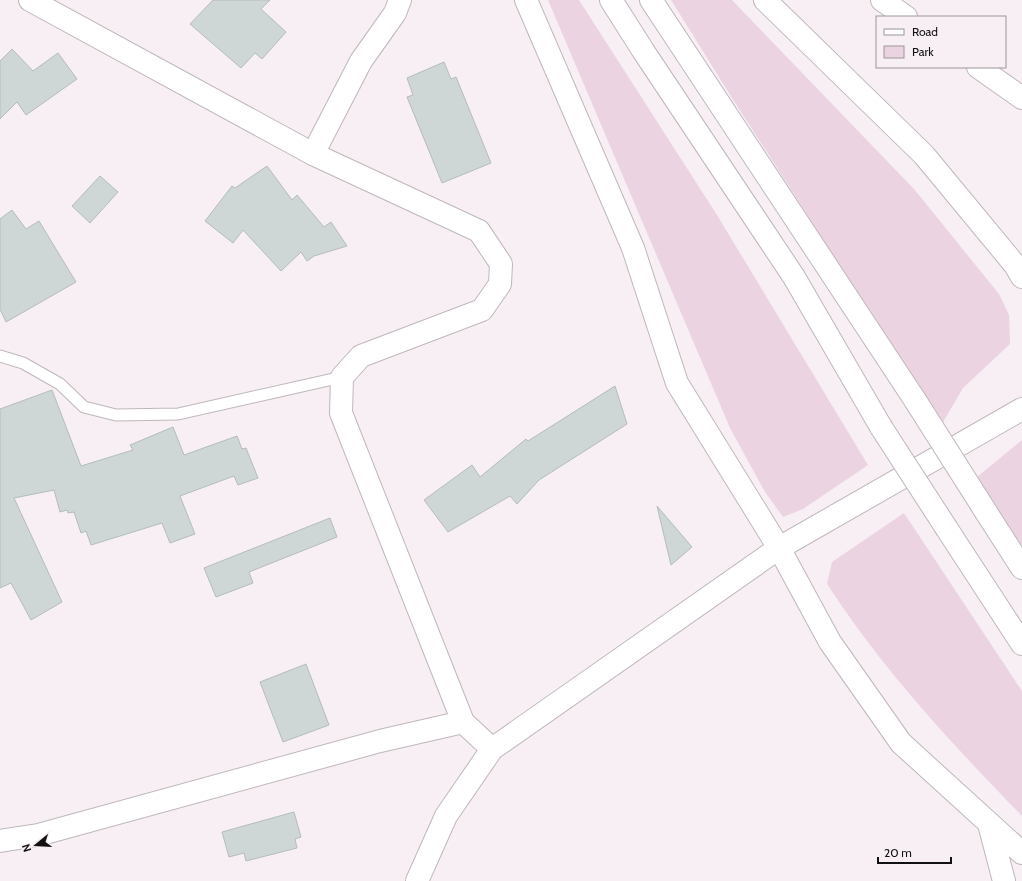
<svg xmlns="http://www.w3.org/2000/svg" width="1022" height="881" font-family="Cabin,sans-serif">
	<style>
		.green { fill: #ecd3e1 }
		.building { fill: #ced7d5; stroke: #b4bdba }
		.lines { fill: none; stroke-linecap: round; stroke-linejoin: round }
		.lane-casing { stroke: #bfb7bb; stroke-width: 13 }
		.street-casing { stroke: #bfb7bb; stroke-width: 24 }
		.primary-casing { stroke: #bfb7bb; stroke-width: 24 }
		.highway-casing { stroke: #bfb7bb; stroke-width: 24 }
		.lane { stroke: #fff; stroke-width: 11 }
		.street { stroke: #fff; stroke-width: 22 }
		.primary { stroke: #fff; stroke-width: 22 }
		.highway { stroke: #fff; stroke-width: 22 }
		.highway-bridge-casing { stroke: #bfb7bb; stroke-width: 24; stroke-linecap: butt }
		.highway-bridge { stroke: #fff; stroke-width: 22 }
	</style>
	<rect width="100%" height="100%" fill="#f7eff4"/>
	<g class="green">
		<path d="M548,0H579L717,215L868,465L803,509L783,517L765,492L730,428Z"/>
		<path d="M671,0H732L914,189L999,294L1009,315L1010,344L963,388L942,424L732,98Z"/>
		<path d="M1022,440V546L977,477Z"/>
		<path d="M904,513L1022,691V816C951,743 882,669 827,584L832,562Z"/>
	</g>
	<g class="building">
		<path d="M213,0H270L261,9L286,32L262,59L255,53L241,68L190,24Z"/>
		<path d="M12,49L33,71L58,53L77,79L26,115L17,102L0,119V61Z"/>
		<path d="M444,62L451,79L456,77L491,163L442,183L407,97L413,95L407,78Z"/>
		<path d="M267,166L292,200L297,195L324,227L331,222L347,246L314,256L307,261L301,252L281,271L243,230L233,243L205,221L232,186L235,188Z"/>
		<path d="M100,176L118,192L90,223L72,206Z"/>
		<path d="M12,210L26,229L39,221L76,282L6,322L0,309V219Z"/>
		<path d="M615,386L627,424L539,480L517,504L510,496L448,532L424,500L472,465L480,477L526,439L528,441Z"/>
		<path d="M52,390L81,466L133,450L130,445L173,427L184,455L237,436L242,449L246,448L258,478L238,485L234,476L180,496L195,534L170,543L162,523L91,545L86,531L81,533L74,512L68,513L67,510L60,512L54,490L14,498L62,602L31,620L11,583L0,588V409Z"/>
		<path d="M657,506L692,547L671,565Z"/>
		<path d="M330,518L337,537L249,572L253,583L216,597L204,568Z"/>
		<path d="M306,664L329,725L283,742L260,682Z"/>
		<path d="M294,812L301,837L295,839L297,848L246,861L244,853L229,857L222,832Z"/>
	</g>
	<g class="lines">
		<defs>
			<path id="lane" d="M0,356L23,363L60,384L84,407L116,415L178,414L342,377"/>
			<g id="street">
				<path d="M30,0L313,154L479,231L501,264L500,284L482,310L361,356L342,377L341,413L463,722L492,749"/>
				<path d="M882,0L906,17"/>
				<path d="M978,67L1022,98"/>
				<path d="M313,154L361,61L395,13L400,0"/>
				<path d="M989,824L1004,881"/>
				<path d="M0,841L38,835L380,741L463,722"/>
				<path d="M417,881L446,816L492,749L779,548"/>
			</g>
			<path id="primary" d="M779,548L1022,409"/>
			<g id="highway">
				<path d="M526,0L633,248L677,383L779,548L830,642L901,743L1022,853"/>
				<path d="M611,0L644,52L794,277L881,427"/>
				<path d="M651,0L915,400"/>
				<path d="M765,0L924,155L1015,265L1022,277"/>
				<path d="M986,512L1022,568"/>
				<path d="M947,529L1022,644"/>
			</g>
		</defs>
		<use href="#lane" class="lane-casing"/>
		<use href="#street" class="street-casing"/>
		<use href="#primary" class="primary-casing"/>
		<use href="#highway" class="highway-casing"/>
		<use href="#lane" class="lane"/>
		<use href="#street" class="street"/>
		<use href="#primary" class="primary"/>
		<use href="#highway" class="highway"/>
		<defs>
			<g id="highway-bridge">
				<path d="M915,400L986,512"/>
				<path d="M881,427L947,529"/>
			</g>
		</defs>
		<use href="#highway-bridge" class="highway-bridge-casing"/>
		<use href="#highway-bridge" class="highway-bridge"/>
	</g>
	<rect x="876" y="16" width="130" height="52" fill="#f7eff4" stroke="#9b9699"/>
	<rect x="884" y="29" width="20" height="6" fill="#ffffff" stroke="#9b9699"/>
	<text x="912" y="36" font-size="12" fill="#121011">Road</text>
	<rect x="884" y="46" width="20" height="12" fill="#ecd3e1" stroke="#9b9699"/>
	<text x="912" y="56" font-size="12" fill="#121011">Park</text>
	<g transform="translate(36 845) rotate(252)" stroke="#f7eff4" stroke-width="3" paint-order="stroke">
	<path d="M0-3L7 15L0 10L-7 15Z" fill="#121011"/>
	<text y="-6" font-size="11" font-weight="bold" text-anchor="middle" fill="#121011">N</text>
	</g>
	<path d="M878 857v6h73v-6" fill="none" stroke="#121011" stroke-width="2"/>
	<text x="884" y="857" font-size="12" fill="#121011" stroke="#f7eff4" stroke-width="3" paint-order="stroke">20 m</text>
</svg>
